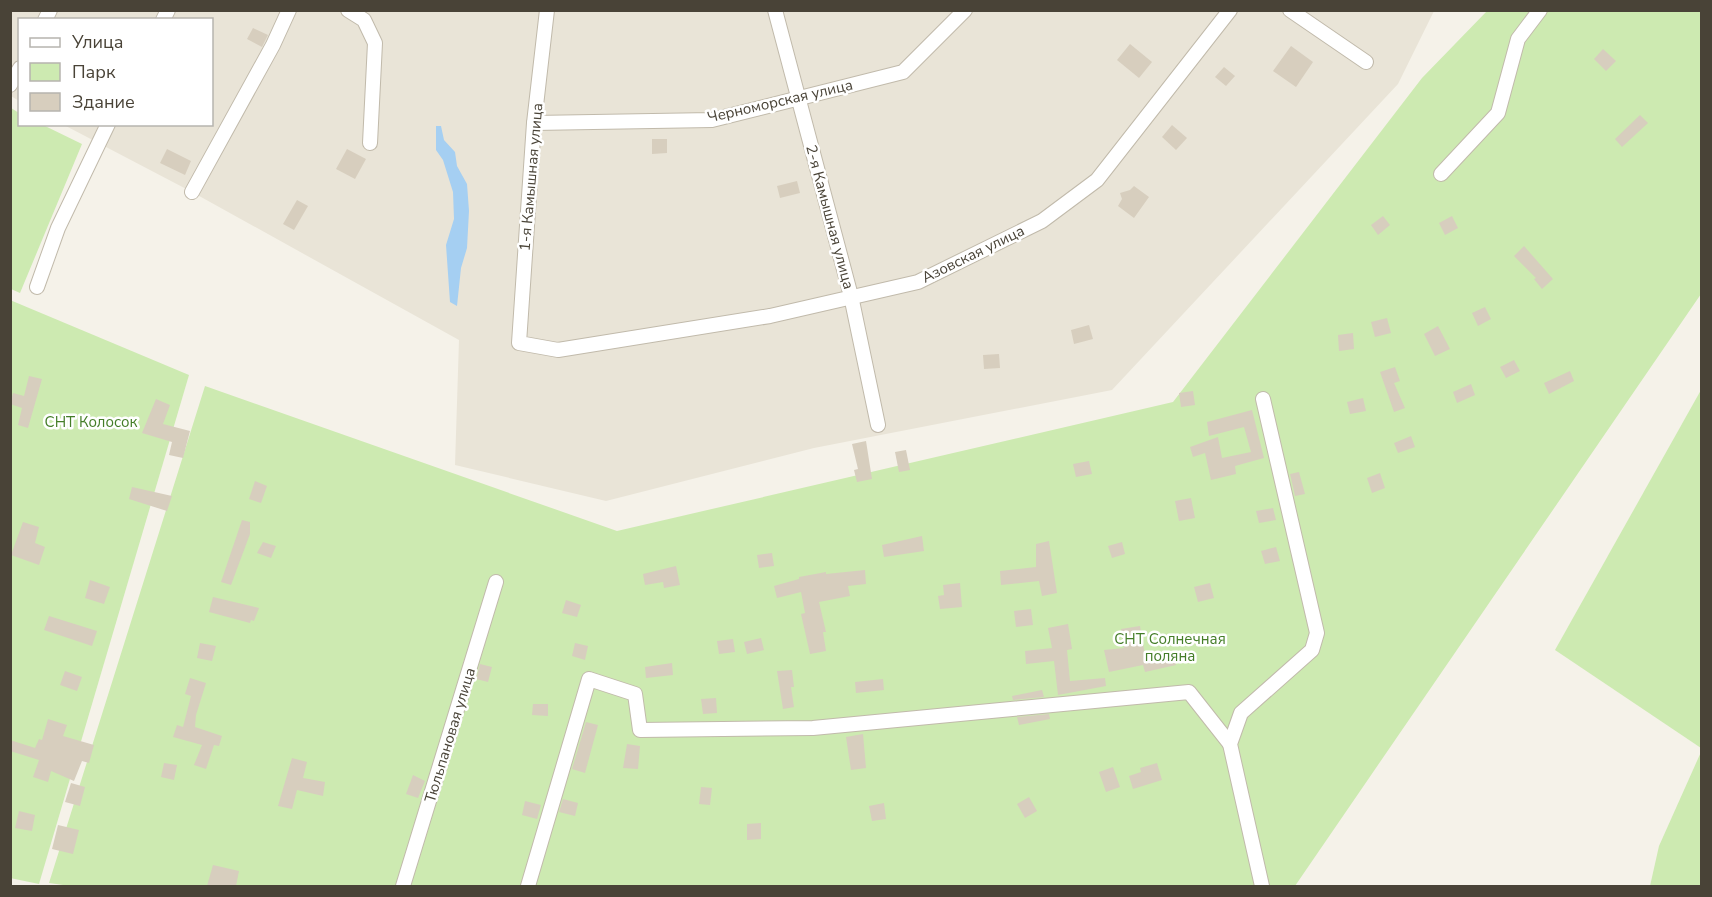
<svg xmlns="http://www.w3.org/2000/svg" width="1712" height="897" font-family="'Nunito Sans',sans-serif">
	<style>
		.residential { fill: #e9e4d7 }
		.green { fill: #cdeab1 }
		.water { fill: #a5cff2 }
		.building { fill: #d7cebe }
		.lines { fill: none; stroke-linecap: round; stroke-linejoin: round }
		.minor-casing { stroke: #c1baab; stroke-width: 16 }
		.minor { stroke: #fff; stroke-width: 14 }
		.labels { text-anchor: middle; dominant-baseline: central; stroke-width: 5; stroke-linejoin: round; paint-order: stroke }
		.street-label { font-size: 15px; fill: #494337; stroke: #fff }
		.park-label { font-size: 15px; fill: #447d28; stroke: #fff }
	</style>
	<rect width="100%" height="100%" fill="#f5f2e9"/>
	<path class="residential" d="M10,11H1434L1398,84L1112,390L814,448L606,501L455,465L459,340L192,192L64,125L212,124V20H20L19,101L11,96Z"/>
	<g class="green">
		<path d="M1487,11H1701V294L1295,886H70L49,883L205,386L617,531L1173,402L1422,78Z"/>
		<path d="M11,108L19,113L20,124L43,125L82,144L20,293L11,289Z"/>
		<path d="M10,300L189,375L39,884L10,878Z"/>
		<path d="M1701,390L1702,748H1701L1555,650Z"/>
		<path d="M1701,752V886H1650L1659,846Z"/>
	</g>
	<path class="water" d="M436,126H441L444,140L455,152L457,166L467,184L469,211L467,248L461,268L457,306L450,302L446,245L454,219L453,192L443,160L436,150Z"/>
	<g class="building">
		<path d="M253,28L268,35L262,47L247,39Z"/>
		<path d="M1130,44L1152,62L1139,78L1117,60Z"/>
		<path d="M1291,46L1313,62L1296,87L1273,71Z"/>
		<path d="M1603,49L1616,61L1606,71L1594,59Z"/>
		<path d="M1224,67L1235,76L1226,86L1215,77Z"/>
		<path d="M1640,115L1648,123L1622,147L1615,139Z"/>
		<path d="M1172,125L1187,138L1176,150L1162,137Z"/>
		<path d="M652,139H667V153L652,154Z"/>
		<path d="M167,149L191,161L185,175L160,163Z"/>
		<path d="M347,149L366,159L355,179L336,169Z"/>
		<path d="M797,181L800,193L780,198L777,186Z"/>
		<path d="M1134,186L1149,197L1134,218L1118,206L1122,199L1120,193L1130,190Z"/>
		<path d="M297,200L308,206L294,230L283,224Z"/>
		<path d="M1383,216L1390,225L1378,235L1371,225Z"/>
		<path d="M1452,216L1458,228L1445,235L1439,223Z"/>
		<path d="M1524,246L1553,279L1542,289L1534,279L1536,278L1514,256Z"/>
		<path d="M1485,307L1491,319L1478,326L1472,313Z"/>
		<path d="M1387,318L1391,333L1375,337L1371,322Z"/>
		<path d="M1089,325L1093,339L1074,344L1071,330Z"/>
		<path d="M1438,326L1450,349L1435,356L1424,334Z"/>
		<path d="M1353,333L1354,349L1339,351L1338,335Z"/>
		<path d="M999,354L1000,368L984,369L983,355Z"/>
		<path d="M1514,360L1520,371L1506,378L1500,367Z"/>
		<path d="M1395,367L1400,381L1394,383L1405,408L1394,412L1380,372Z"/>
		<path d="M1570,371L1574,381L1549,394L1544,383Z"/>
		<path d="M29,376L42,379L28,428L18,425L22,408L10,404L13,393L24,396Z"/>
		<path d="M1471,384L1475,395L1457,403L1453,392Z"/>
		<path d="M1193,391L1195,405L1181,407L1179,393Z"/>
		<path d="M1363,398L1366,411L1350,414L1347,402Z"/>
		<path d="M156,399L170,405L163,424L190,431L183,458L169,455L172,442L142,433Z"/>
		<path d="M1252,410L1264,458L1235,466L1236,474L1211,480L1205,453L1193,457L1190,447L1218,437L1222,458L1251,452L1244,427L1209,436L1207,422Z"/>
		<path d="M1411,436L1415,447L1398,453L1394,443Z"/>
		<path d="M866,441L872,479L857,482L854,470L858,469L852,444Z"/>
		<path d="M906,450L910,470L899,472L895,452Z"/>
		<path d="M1089,461L1092,474L1076,477L1073,464Z"/>
		<path d="M1299,472L1305,494L1295,496L1290,474Z"/>
		<path d="M1380,473L1385,488L1372,493L1367,478Z"/>
		<path d="M255,481L267,486L261,503L249,499Z"/>
		<path d="M132,487L172,496L167,511L129,499Z"/>
		<path d="M1191,498L1195,518L1179,521L1175,501Z"/>
		<path d="M1273,508L1276,520L1259,523L1256,511Z"/>
		<path d="M242,520L250,522V534L231,585L221,582Z"/>
		<path d="M23,522L39,527L35,543L45,547L39,565L11,555Z"/>
		<path d="M922,536L924,551L884,557L882,545Z"/>
		<path d="M1049,541L1057,593L1042,596L1039,581L1001,585L1000,571L1036,567V544Z"/>
		<path d="M263,542L276,546L271,558L257,553Z"/>
		<path d="M1122,542L1125,554L1112,558L1108,546Z"/>
		<path d="M1276,547L1280,561L1265,564L1261,551Z"/>
		<path d="M772,553L774,566L759,568L757,555Z"/>
		<path d="M676,566L680,585L664,588L663,582L645,585L643,574Z"/>
		<path d="M865,570L866,584L848,586L850,596L819,602L826,632H823L826,651L810,654L801,614L805,613L801,592L777,598L774,586L799,579V577L826,572V574Z"/>
		<path d="M90,580L110,587L104,604L85,598Z"/>
		<path d="M960,583L962,607L940,609L938,596L944,595L943,585Z"/>
		<path d="M1210,583L1214,598L1198,602L1194,587Z"/>
		<path d="M213,597L259,608L254,621L251,620L250,623L209,612Z"/>
		<path d="M566,600L581,605L577,617L562,613Z"/>
		<path d="M1031,609L1033,625L1016,627L1014,611Z"/>
		<path d="M49,616L97,631L92,646L44,630Z"/>
		<path d="M1068,624L1072,649L1067,650L1070,681L1105,678L1106,686L1058,695L1054,661L1026,664L1025,651L1052,648L1048,628Z"/>
		<path d="M1140,626L1146,661L1174,655L1176,665L1145,672L1143,665L1109,672L1104,650L1124,648L1121,629Z"/>
		<path d="M761,638L764,650L747,654L744,642Z"/>
		<path d="M733,639L735,652L719,654L717,641Z"/>
		<path d="M200,643L216,646L212,661L197,658Z"/>
		<path d="M575,643L588,646L585,660L572,656Z"/>
		<path d="M672,663L673,675L646,678L645,667Z"/>
		<path d="M480,664L492,667L488,682L476,679Z"/>
		<path d="M792,670L794,687H791L794,707L783,709L777,671Z"/>
		<path d="M65,671L82,677L77,691L60,685Z"/>
		<path d="M190,678L206,683L196,715L195,727L222,736L219,746L214,745L206,769L194,765L202,745L173,737L177,725L183,727L191,696L185,694Z"/>
		<path d="M883,679L884,690L856,693L855,682Z"/>
		<path d="M1042,690L1044,697L1013,700L1012,696Z"/>
		<path d="M716,698L717,713L703,714L701,699Z"/>
		<path d="M533,704H548V716L532,715Z"/>
		<path d="M1049,714L1050,719L1019,725L1017,717Z"/>
		<path d="M48,719L67,725L63,736L94,745L89,763L82,761L74,781L51,771L48,782L33,777L39,760L10,751V740L35,748L39,739L42,740Z"/>
		<path d="M586,722L598,725L585,773L572,769Z"/>
		<path d="M863,734L866,768L851,770L846,737Z"/>
		<path d="M627,744L640,746L638,769L623,768Z"/>
		<path d="M292,758L307,762L303,778L325,782L323,796L297,790L292,809L278,806Z"/>
		<path d="M164,763L177,765L174,780L161,777Z"/>
		<path d="M1157,763L1162,780L1133,789L1129,776L1141,772L1140,768Z"/>
		<path d="M1113,767L1120,787L1106,792L1099,772Z"/>
		<path d="M413,775L425,781L418,798L406,794Z"/>
		<path d="M71,783L85,787L80,806L65,802Z"/>
		<path d="M701,787L712,788L710,805L699,804Z"/>
		<path d="M1029,797L1037,811L1025,818L1017,804Z"/>
		<path d="M563,799L578,803L575,816L559,812Z"/>
		<path d="M525,801L541,805L537,819L522,815Z"/>
		<path d="M884,803L886,819L872,821L869,806Z"/>
		<path d="M19,811L35,815L32,831L15,828Z"/>
		<path d="M761,823V839L747,840V824Z"/>
		<path d="M58,825L79,830L73,854L52,849Z"/>
		<path d="M213,865L239,871L236,886H207Z"/>
	</g>
	<g class="lines">
		<defs>
			<g id="minor">
				<path d="M348,10L364,20L375,43L370,143"/>
				<path d="M547,10L534,123L519,343L558,350L770,316L918,282L1042,221L1097,180L1230,10"/>
				<path d="M775,10L851,296L878,425"/>
				<path d="M1290,10L1366,62"/>
				<path d="M45,20L50,10"/>
				<path d="M163,20L168,10"/>
				<path d="M10,85L20,68"/>
				<path d="M534,123L712,120L903,72L965,10"/>
				<path d="M1441,174L1498,113L1518,39L1540,10"/>
				<path d="M192,192L273,45L289,10"/>
				<path d="M37,287L58,228L108,124"/>
				<path d="M403,886L496,582"/>
				<path d="M528,886L589,679L635,694L640,730L813,728L1189,692L1230,744"/>
				<path d="M1262,886L1230,744L1241,713L1312,650L1317,633L1263,399"/>
			</g>
		</defs>
		<use href="#minor" class="minor-casing"/>
		<use href="#minor" class="minor"/>
	</g>
	<g class="labels">
		<g class="street-label">
			<text transform="translate(780 101) rotate(-13)">Черноморская улица</text>
			<text transform="translate(531 177) rotate(-85)">1-я Камышная улица</text>
			<text transform="translate(830 217) rotate(75)">2-я Камышная улица</text>
			<text transform="translate(973 254) rotate(-26)">Азовская улица</text>
			<text transform="translate(450 735) rotate(-73)">Тюльпановая улица</text>
		</g>
		<g class="park-label">
			<text x="91" y="422">СНТ Колосок</text>
			<text x="1170" y="639">СНТ Солнечная<tspan x="1170" dy="17">поляна</tspan></text>
		</g>
	</g>
	<rect width="1712" height="897" fill="none" stroke="#494337" stroke-width="24"/>
	<rect x="18" y="18" width="195" height="108" fill="#ffffff" stroke="#b6b4af" stroke-width="1.5"/>
	<rect x="30" y="38" width="30" height="9" fill="#ffffff" stroke="#b6b4af" stroke-width="1.5"/>
	<text x="72" y="48" font-size="18" fill="#494337">Улица</text>
	<rect x="30" y="63" width="30" height="18" fill="#cdeab1" stroke="#b6b4af" stroke-width="1.5"/>
	<text x="72" y="78" font-size="18" fill="#494337">Парк</text>
	<rect x="30" y="93" width="30" height="18" fill="#d7cebe" stroke="#b6b4af" stroke-width="1.5"/>
	<text x="72" y="108" font-size="18" fill="#494337">Здание</text>
</svg>
